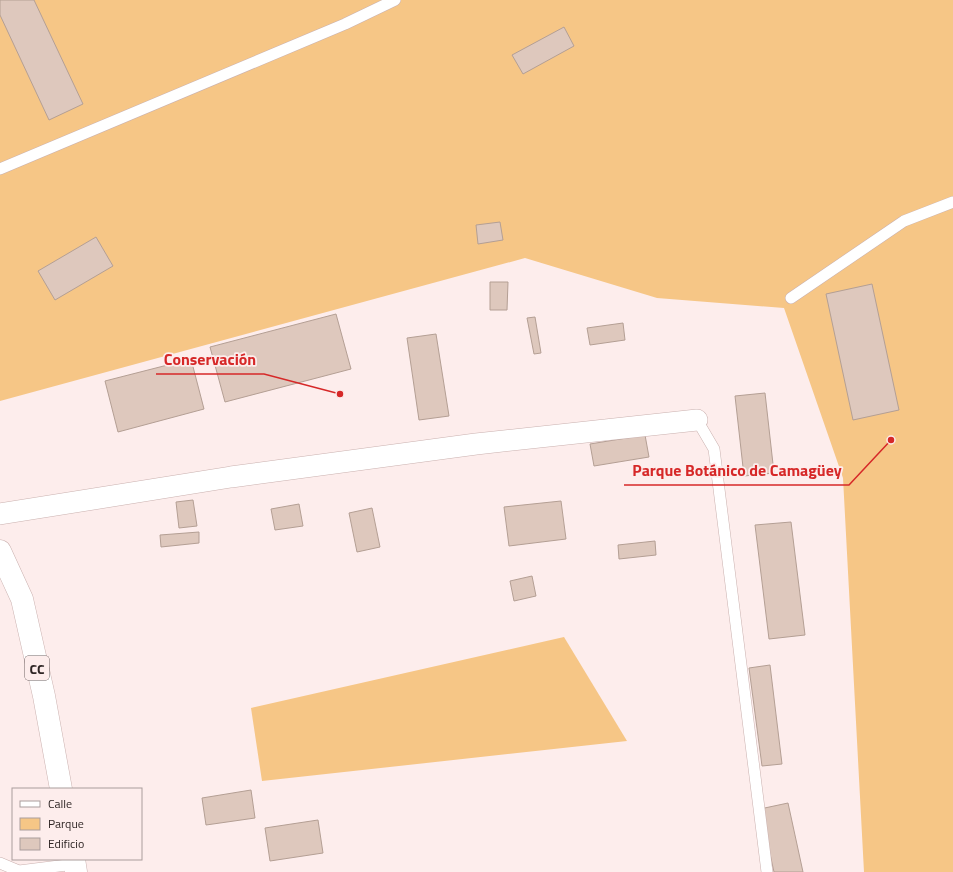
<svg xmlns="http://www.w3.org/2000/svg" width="953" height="872" font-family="'Titillium Web',sans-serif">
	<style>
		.green { fill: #f6c686 }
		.building { fill: #dec8bd; stroke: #b49f94 }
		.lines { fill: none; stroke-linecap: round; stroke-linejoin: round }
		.lane-casing { stroke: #cab1af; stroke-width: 12 }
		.street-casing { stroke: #cab1af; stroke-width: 22 }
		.primary-casing { stroke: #cab1af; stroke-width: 23 }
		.lane { stroke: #fff; stroke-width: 11 }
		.street { stroke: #fff; stroke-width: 21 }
		.primary { stroke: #fff; stroke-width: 22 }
		.labels { text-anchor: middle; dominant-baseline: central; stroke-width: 3.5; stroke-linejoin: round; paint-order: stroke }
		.shield { fill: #fdedec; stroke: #6c6160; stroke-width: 1 }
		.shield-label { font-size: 14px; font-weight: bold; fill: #2e2524 }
		.leader { fill: none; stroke: #d62828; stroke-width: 1.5 }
		.callout-dot { fill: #d62828; stroke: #fdedec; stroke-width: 1.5 }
		.callout-label { font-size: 16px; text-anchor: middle; font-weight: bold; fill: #d62828; stroke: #fdedec; stroke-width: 3.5; stroke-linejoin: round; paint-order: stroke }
	</style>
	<rect width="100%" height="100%" fill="#fdedec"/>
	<g class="green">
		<path d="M0,0H953V872H864L843,478L784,308L657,298L525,258L0,401Z"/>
		<path d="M564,637L627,741L262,781L251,708Z"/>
	</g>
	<g class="building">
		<path d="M0,0H34L83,104L49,120L0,15Z"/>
		<path d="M564,27L574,46L523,74L512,55Z"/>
		<path d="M500,222L503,240L478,244L476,225Z"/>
		<path d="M96,237L113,266L55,300L38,271Z"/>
		<path d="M490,282H508L507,310H490Z"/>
		<path d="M872,284L899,410L853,420L826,294Z"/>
		<path d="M336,314L351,369L225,402L210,347Z"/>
		<path d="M535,317L541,353L534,354L527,318Z"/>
		<path d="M623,323L625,340L590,345L587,328Z"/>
		<path d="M436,334L449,416L419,420L407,338Z"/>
		<path d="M191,359L204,409L118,432L105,381Z"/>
		<path d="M765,393L774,473L744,476L735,396Z"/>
		<path d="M645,435L649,457L594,466L590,444Z"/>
		<path d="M193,500L197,526L179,528L176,502Z"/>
		<path d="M561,501L566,539L509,546L504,507Z"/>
		<path d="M299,504L303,526L275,530L271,509Z"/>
		<path d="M372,508L380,547L357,552L349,513Z"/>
		<path d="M791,522L805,635L769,639L755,525Z"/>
		<path d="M199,532V543L161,547L160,535Z"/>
		<path d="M655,541L656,555L619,559L618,545Z"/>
		<path d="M532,576L536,596L514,601L510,581Z"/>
		<path d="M770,665L782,764L762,766L749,668Z"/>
		<path d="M251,790L255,818L206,825L202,798Z"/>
		<path d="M788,803L803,872H774L760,809Z"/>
		<path d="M318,820L323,853L270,861L265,828Z"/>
	</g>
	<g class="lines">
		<defs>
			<g id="lane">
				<path d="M0,169L345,24L395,0"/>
				<path d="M791,298L904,221L953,202"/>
				<path d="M697,420L714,449L767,872"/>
				<path d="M0,863L19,871L75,864"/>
			</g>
			<path id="street" d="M0,514L231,477L476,444L697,420"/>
			<g id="primary">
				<path d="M0,551L22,599L44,696L61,789"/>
				<path d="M74,859L76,872"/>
			</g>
		</defs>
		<use href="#lane" class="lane-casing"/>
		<use href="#street" class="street-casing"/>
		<use href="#primary" class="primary-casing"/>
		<use href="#lane" class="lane"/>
		<use href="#street" class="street"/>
		<use href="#primary" class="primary"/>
	</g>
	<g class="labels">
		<rect class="shield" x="25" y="656" width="24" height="24" rx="3"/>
		<g class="shield-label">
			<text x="37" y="668">CC</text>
		</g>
	</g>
	<path class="leader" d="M340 394L264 374H156M891 440L849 485H624"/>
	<g class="callout-dot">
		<circle cx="340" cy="394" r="4"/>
		<circle cx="891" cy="440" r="4"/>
	</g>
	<g class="callout-label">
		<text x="210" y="365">Conservación</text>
		<text x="737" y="476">Parque Botánico de Camagüey</text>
	</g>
	<rect x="12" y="788" width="130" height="72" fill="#fdedec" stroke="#aa9d9c"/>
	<rect x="20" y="801" width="20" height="6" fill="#ffffff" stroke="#aa9d9c"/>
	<text x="48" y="808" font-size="12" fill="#2e2524">Calle</text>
	<rect x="20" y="818" width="20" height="12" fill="#f6c686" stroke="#aa9d9c"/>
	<text x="48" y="828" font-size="12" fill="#2e2524">Parque</text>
	<rect x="20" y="838" width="20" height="12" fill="#dec8bd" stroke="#aa9d9c"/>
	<text x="48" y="848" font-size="12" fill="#2e2524">Edificio</text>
</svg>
